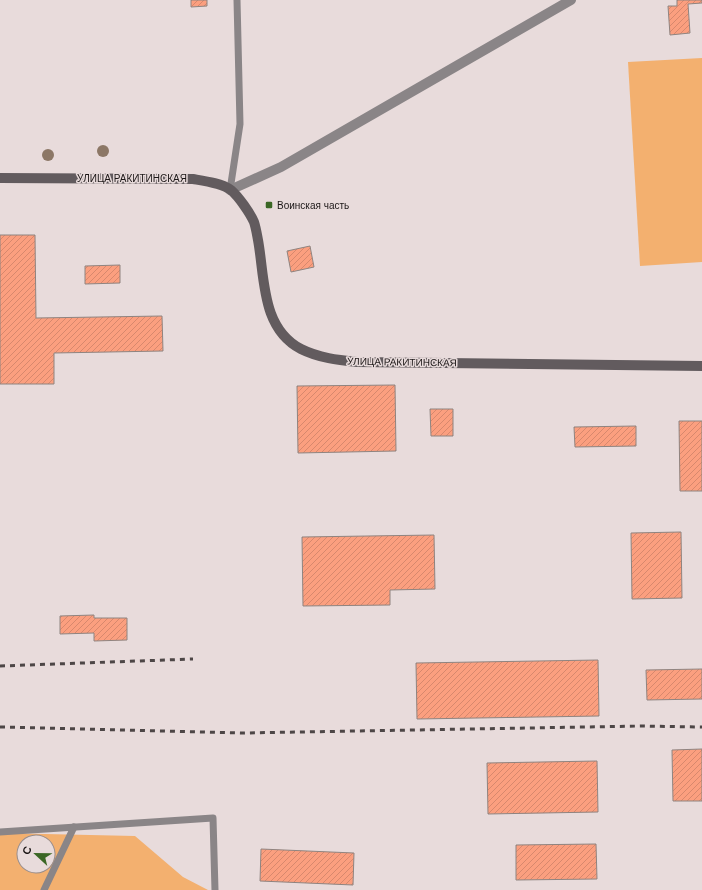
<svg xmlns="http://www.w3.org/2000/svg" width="702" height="890" font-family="Helvetica,sans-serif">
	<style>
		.green { fill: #f3b06f; fill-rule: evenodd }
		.building { fill: url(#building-hatch); stroke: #8f8480 }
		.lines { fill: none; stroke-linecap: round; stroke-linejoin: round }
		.lane { stroke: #8a8587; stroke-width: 7 }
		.street { stroke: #8a8587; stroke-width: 10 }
		.secondary { stroke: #625b5e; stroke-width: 10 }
		.rail { stroke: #4d4646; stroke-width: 3; stroke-dasharray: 5 5; stroke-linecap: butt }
		.tree { fill: #8c7766 }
		.poi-dot { fill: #3b6725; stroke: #e8dbdb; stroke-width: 1.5 }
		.labels { text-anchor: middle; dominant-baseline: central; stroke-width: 3; stroke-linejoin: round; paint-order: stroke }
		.street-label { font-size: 10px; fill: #1b1616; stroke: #e8dbdb }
		.poi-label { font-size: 10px; fill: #1b1616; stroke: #e8dbdb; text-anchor: start }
	</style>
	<defs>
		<pattern id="building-hatch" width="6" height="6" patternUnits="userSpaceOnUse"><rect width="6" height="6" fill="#fb9f7f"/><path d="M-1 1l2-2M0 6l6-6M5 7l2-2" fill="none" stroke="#d7886d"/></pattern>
	</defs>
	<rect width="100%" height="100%" fill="#e8dbdb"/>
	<g class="green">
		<path d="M702,58V262L640,266L628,62Z"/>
		<path d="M0,833L135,836L183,877L208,890H0ZM24,842H48V866H24Z"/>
	</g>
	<g class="building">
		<path d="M191,0H207V6L191,7Z"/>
		<path d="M677,0H702V3L688,4L690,33L670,35L668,6H677Z"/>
		<path d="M0,235H35L36,318L162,316L163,351L54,353V384H0Z"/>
		<path d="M310,246L314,267L291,272L287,251Z"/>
		<path d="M120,265V283L85,284V266Z"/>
		<path d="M395,385L396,451L298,453L297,386Z"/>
		<path d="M430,409H453V436H431Z"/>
		<path d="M679,421H702V491H680Z"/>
		<path d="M636,426V446L575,447L574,427Z"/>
		<path d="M681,532L682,598L632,599L631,533Z"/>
		<path d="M434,535L435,589L390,590V605L303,606L302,537Z"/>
		<path d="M94,615V618H127V640L94,641V633L60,634V616Z"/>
		<path d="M598,660L599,716L417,719L416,663Z"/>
		<path d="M702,669V699L647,700L646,670Z"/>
		<path d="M702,749V801H673L672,750Z"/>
		<path d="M597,761L598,812L488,814L487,763Z"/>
		<path d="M596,844L597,879L516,880V845Z"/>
		<path d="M261,849L354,853L353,885L260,881Z"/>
	</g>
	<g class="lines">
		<g class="lane">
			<path d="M230,190L240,124L237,0"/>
			<path d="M0,832L213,818L215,890"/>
			<path d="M44,890L74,827"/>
		</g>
		<path class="street" d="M230,190L281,167L571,0"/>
		<path class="secondary" d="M0,178L193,179C205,181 221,183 231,190C239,197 250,213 254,222C256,228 257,235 258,240C265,278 261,328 301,349C319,358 338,360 357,362L702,366"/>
		<g class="rail">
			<path d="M0,666L193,659"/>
			<path d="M0,727L243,733L642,726L702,727"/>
		</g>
	</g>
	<g class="tree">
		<circle cx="103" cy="151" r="6"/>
		<circle cx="48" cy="155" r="6"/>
	</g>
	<rect class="poi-dot" x="265" y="201" width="8" height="8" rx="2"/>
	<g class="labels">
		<g class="street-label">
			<text x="132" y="178">УЛИЦА РАКИТИНСКАЯ</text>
			<text transform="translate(402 362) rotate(1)">УЛИЦА РАКИТИНСКАЯ</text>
		</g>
		<g class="poi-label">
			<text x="277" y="205">Воинская часть</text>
		</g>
	</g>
	<g transform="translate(36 854) rotate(292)"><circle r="19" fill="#e8dbdb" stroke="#968c8c"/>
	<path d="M0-3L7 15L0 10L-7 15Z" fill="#3b6725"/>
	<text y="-6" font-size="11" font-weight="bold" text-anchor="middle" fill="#1b1616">С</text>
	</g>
</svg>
